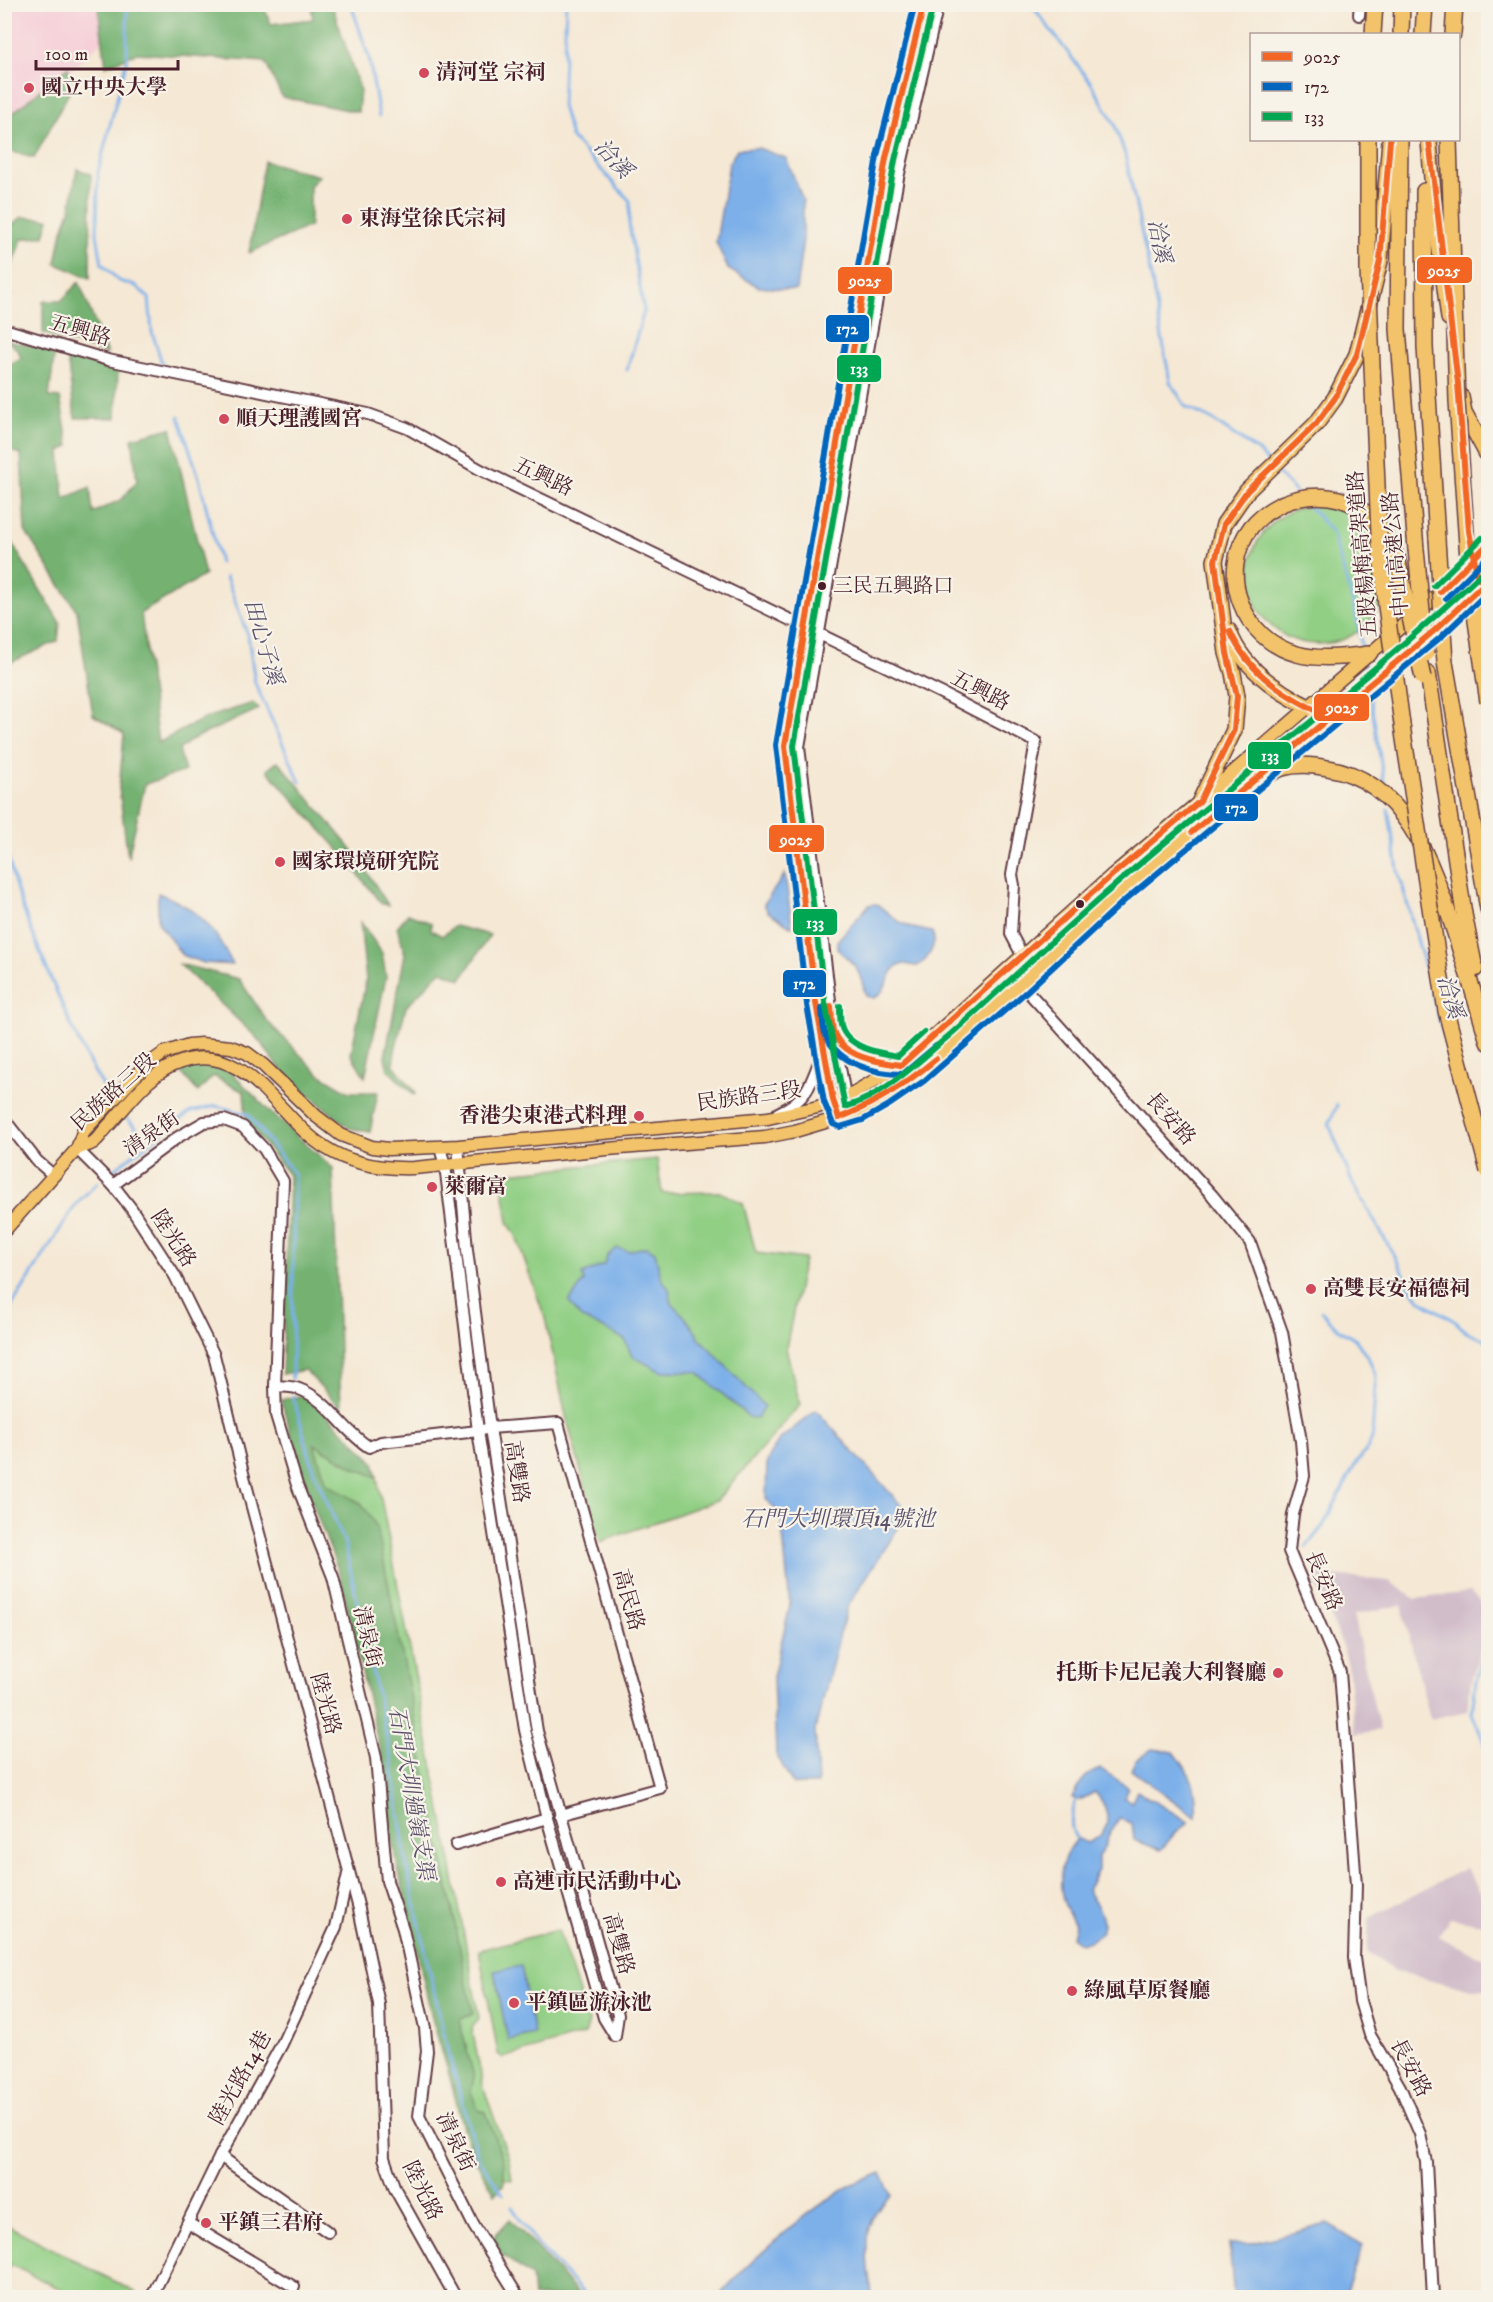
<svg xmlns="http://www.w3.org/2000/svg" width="1493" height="2302" font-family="'IM FELL DW Pica','Noto Serif TC',serif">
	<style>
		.built { fill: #f6cfd8 }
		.industrial { fill: #d1bdca }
		.green { fill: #91cf84; stroke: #6e7758; stroke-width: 1.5 }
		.forest { fill: #74b272; stroke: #5f684e; stroke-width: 1.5 }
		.water { fill: #7db0e9; stroke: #64688a; stroke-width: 1.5 }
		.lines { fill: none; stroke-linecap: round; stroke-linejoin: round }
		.stream { stroke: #7db0e9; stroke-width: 3 }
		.minor-casing { stroke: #643d44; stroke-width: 14 }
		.major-casing { stroke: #643d44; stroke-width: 15 }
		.highway-casing { stroke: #643d44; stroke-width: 18 }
		.minor { stroke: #fff; stroke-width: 10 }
		.major { stroke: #f2c36a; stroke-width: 12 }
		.highway { stroke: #f2c36a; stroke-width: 15 }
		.highway-bridge-casing { stroke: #643d44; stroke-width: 18; stroke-linecap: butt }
		.highway-bridge { stroke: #f2c36a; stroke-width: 15 }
		.bus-1-casing { stroke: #f7f3e8; stroke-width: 10 }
		.bus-2-casing { stroke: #f7f3e8; stroke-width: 10 }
		.bus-3-casing { stroke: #f7f3e8; stroke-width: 10 }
		.bus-1 { stroke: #f26522; stroke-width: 6 }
		.bus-2 { stroke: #0065bd; stroke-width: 6 }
		.bus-3 { stroke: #00a651; stroke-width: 6 }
		.poi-dot { fill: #d1495b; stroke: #f7f3e8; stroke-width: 2 }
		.bus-dot { fill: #4a1f2b; stroke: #f7f3e8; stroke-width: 2 }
		.labels { text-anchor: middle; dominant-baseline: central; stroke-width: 4.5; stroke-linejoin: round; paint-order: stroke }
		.bus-label { font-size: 20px; fill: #4a1f2b; stroke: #f7f3e8; text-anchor: start }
		.poi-label { font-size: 21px; font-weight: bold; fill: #4a1f2b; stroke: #f7f3e8; text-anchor: start }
		.street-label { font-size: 21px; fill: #4a1f2b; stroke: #f7f3e8 }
		.water-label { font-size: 22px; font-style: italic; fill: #5c526e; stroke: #f7f3e8 }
		.line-badge { stroke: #f7f3e8; stroke-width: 2 }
		.badge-label { font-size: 16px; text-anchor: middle; font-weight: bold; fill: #fff }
	</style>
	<rect width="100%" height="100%" fill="#f7f3e8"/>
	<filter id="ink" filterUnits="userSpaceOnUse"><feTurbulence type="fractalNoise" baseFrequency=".0167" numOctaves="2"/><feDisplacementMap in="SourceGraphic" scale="12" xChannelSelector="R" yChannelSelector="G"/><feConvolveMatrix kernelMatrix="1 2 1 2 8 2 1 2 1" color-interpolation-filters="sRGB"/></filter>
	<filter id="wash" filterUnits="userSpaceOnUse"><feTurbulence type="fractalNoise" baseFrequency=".008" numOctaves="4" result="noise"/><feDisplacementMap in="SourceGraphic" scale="24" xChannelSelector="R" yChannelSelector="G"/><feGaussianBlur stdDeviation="1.35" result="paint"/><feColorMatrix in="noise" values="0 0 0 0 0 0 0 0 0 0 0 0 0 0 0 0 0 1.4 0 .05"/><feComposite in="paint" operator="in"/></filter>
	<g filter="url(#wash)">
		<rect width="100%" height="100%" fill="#f5e8d4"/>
		<path class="built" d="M5,5H105L106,24L103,40L5,135Z"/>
		<g class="industrial">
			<path d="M1311,1574L1389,1581L1415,1599L1470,1592L1488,1609V1625L1471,1682L1467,1711L1430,1719L1401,1605L1353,1615L1380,1730L1355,1734L1348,1665L1338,1634Z"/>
			<path d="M1466,1868L1488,1905V1925L1450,1918L1438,1936L1488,1961V1990H1472L1395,1971L1367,1952L1369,1918Z"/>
		</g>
		<g class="green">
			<circle cx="1318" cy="575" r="69"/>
			<path d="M657,1159L662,1193L720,1192L743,1203L756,1253L804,1259L786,1348L800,1405L717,1500L600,1542L566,1416L545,1318L516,1236L508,1222L502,1182L506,1173Z"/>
			<path d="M326,1414L374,1462L448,1846L479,2018L472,2028L483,2086L509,2160L512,2180L499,2178L483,2151L407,1852L301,1415Z"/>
			<path d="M558,1930L589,2022L585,2034L503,2058L498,2054L479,1950Z"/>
			<path d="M5,2224L133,2291L144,2297H77L11,2265L5,2275Z"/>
		</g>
		<g class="forest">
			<path d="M98,5H263L271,24L313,19L311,5H332L360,90L358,112L282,97L265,62L137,53L106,66Z"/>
			<path d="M68,67L71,89L34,158L5,150V124L14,112Z"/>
			<path d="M264,161L319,176L310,186V226L249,253Z"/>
			<path d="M77,169L91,174L90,278L56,264L61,236L70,210Z"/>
			<path d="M22,217L49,219L44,236L22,239L11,268L5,274L11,295L5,289V231Z"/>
			<path d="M79,282L107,354L43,333V301H61Z"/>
			<path d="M7,341L55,350L49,397L60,398L69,446L60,451L64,499L90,487L93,513L122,499L137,481L132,438L171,428L205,575L141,613L158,743L205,718L253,703L259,709L193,739L179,750L185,771L145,784L128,858L119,788L124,734L93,715L77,611L25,531L21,454L10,451L5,422V367L21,358L18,350Z"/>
			<path d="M67,357L118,370L116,418H75Z"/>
			<path d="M6,533L60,623L58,641L5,665Z"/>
			<path d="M278,761L357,856L388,905L382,904L337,848L267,770Z"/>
			<path d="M408,914L431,923V930L442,936L455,926L490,935L461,979L441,971L406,1007L396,1046L393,1064L416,1093L414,1095L388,1070L385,1057L405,954L397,927Z"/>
			<path d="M360,921L382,953L386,977L365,1077L351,1054L366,980Z"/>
			<path d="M179,964L239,979L267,1021L319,1074L349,1092H378L370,1132L349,1128L286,1076L256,1037Z"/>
			<path d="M204,1063L231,1072L272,1114L333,1168L341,1408L305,1370L282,1374L289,1175L246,1121L244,1092L213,1076L198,1092L178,1069Z"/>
			<path d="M303,1395L326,1414L374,1462L377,1477L357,1469L314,1444L327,1484L362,1504L377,1527L473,2014L459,2020L474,2077L471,2092L478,2110L486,2112L504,2164V2184L495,2194L475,2159L464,2132L449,2074L433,2022L393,1845L381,1755L339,1572L306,1487L281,1400Z"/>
			<path d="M510,2219L581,2297H533L531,2276L487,2244Z"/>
		</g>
		<g class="water">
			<path d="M758,148L786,158L803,200V239L796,290L759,287L728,269L716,242L729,164L737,149Z"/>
			<path d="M785,874L792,927L768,912L764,904Z"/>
			<path d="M158,893C198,908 214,926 233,965L204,963L182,955L158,922Z"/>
			<path d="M877,904L898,921L913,928L932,932C938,943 928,961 917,966C913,966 907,964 902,964C889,965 888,993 874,998L866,996C858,967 859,968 837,949V941L869,905Z"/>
			<path d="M646,1247L655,1252L661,1278L669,1289L672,1304L685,1317L701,1340L764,1406L757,1419L749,1417L697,1372L660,1371L632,1356L624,1339L580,1317L569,1302L584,1281L582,1274L604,1265L607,1256L617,1248L628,1251Z"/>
			<path d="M816,1410L908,1513L847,1607L815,1730L818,1784H793L776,1754L773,1677L790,1606L781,1516L766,1499L767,1462L778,1441Z"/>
			<path d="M1152,1749L1174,1752C1192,1775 1198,1787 1196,1817L1131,1770L1135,1761Z"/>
			<path d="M1101,1769L1128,1787L1124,1798L1132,1802L1137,1791L1189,1822L1175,1833L1161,1850L1134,1840L1132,1823L1120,1819C1104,1832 1111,1842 1098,1856V1870L1087,1890C1101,1912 1117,1933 1081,1944L1072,1937L1075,1924C1061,1905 1057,1882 1064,1860C1066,1852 1073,1846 1076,1838L1087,1843C1114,1833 1111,1810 1095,1792L1080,1800L1072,1798C1079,1784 1084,1774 1101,1769Z"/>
			<path d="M521,1966L534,2034L508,2040L494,1971Z"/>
			<path d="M881,2173L891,2195C865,2218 865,2236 868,2269C869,2279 872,2289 872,2297H718C751,2259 808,2210 851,2185C861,2180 872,2177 881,2173Z"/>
			<path d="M1327,2224L1363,2245L1344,2297H1234L1229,2244H1249Z"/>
		</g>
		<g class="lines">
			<g class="stream">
				<path d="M127,4V59L98,172L97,234L102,264L119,281L136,286L149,298L152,332L162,363"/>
				<path d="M351,4L369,58L379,116"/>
				<path d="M566,4L562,106L571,137L630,201L629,224L644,311L627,370"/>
				<path d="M1031,4L1091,83L1114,123L1125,154L1152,282L1170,382L1186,407L1211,419L1259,452L1268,462"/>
				<path d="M179,417L199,478L220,563"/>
				<path d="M1276,472L1296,492"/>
				<path d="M1306,503L1332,532L1356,613L1362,649"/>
				<path d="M226,577L248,636L255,683L300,782"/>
				<path d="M1365,664L1367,677"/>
				<path d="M1370,696L1385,788"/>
				<path d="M1388,809L1398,870L1458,1087"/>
				<path d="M4,834C11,885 30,927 49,974C67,1016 85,1061 111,1098"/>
				<path d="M1337,1105L1329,1124L1352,1182L1398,1262L1410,1288L1420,1300L1456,1322L1466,1332L1488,1341"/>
				<path d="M127,1118L149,1143"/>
				<path d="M106,1175L191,1112L216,1106L248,1114L294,1174L292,1379"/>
				<path d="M1483,1175L1488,1196"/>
				<path d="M4,1318L76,1204L98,1182"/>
				<path d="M293,1396L314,1472L344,1541L391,1758L407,1869L448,2052L478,2157L503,2194"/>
				<path d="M1306,1547L1323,1526L1355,1465L1368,1448L1372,1438L1376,1376L1370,1361L1356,1340L1339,1330L1321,1311"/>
				<path d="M1488,1639L1476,1681L1472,1713L1488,1752"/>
				<path d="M1076,1838C1068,1825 1072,1813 1076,1800"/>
				<path d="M512,2207L537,2244L588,2298"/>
			</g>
		</g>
	</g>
	<g filter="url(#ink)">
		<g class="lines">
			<defs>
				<g id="minor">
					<path d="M1359,15L1360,4"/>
					<path d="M4,329L108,360L368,414L407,428L481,470L941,693L1036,742L1012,875L1014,885L1011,934L1023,957L1021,984L1212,1195L1250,1242L1282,1332L1301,1441L1304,1476L1293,1514L1289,1551L1340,1672L1356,1885L1354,1958L1360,2001L1370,2035L1400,2087L1420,2134L1426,2162L1433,2298"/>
					<path d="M834,1033C858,1059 866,1062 901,1065"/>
					<path d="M778,1113C809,1099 812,1081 823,1051"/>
					<path d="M839,1118L833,1100L816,1003L785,746L886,158L924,4"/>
					<path d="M839,1118L845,1096L834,1033L799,747L898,178L938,4"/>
					<path d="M4,1119L37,1161L53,1175"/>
					<path d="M458,1146L467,1250L490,1428L537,1731L618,2015L615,2036"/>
					<path d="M440,1148L445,1165L478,1431L525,1730L547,1818L604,2018L615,2036"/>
					<path d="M77,1149L113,1185L131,1208L175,1276L214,1355L243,1473L359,1909L379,2004L384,2158L395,2189L456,2298"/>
					<path d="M113,1185L178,1137L204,1122L224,1120L243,1127L264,1149L283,1181L275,1386L276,1415L297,1485L333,1577L376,1758L387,1881L403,1929L425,2028L427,2051L419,2116L474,2226L519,2298"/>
					<path d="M275,1386C282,1387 292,1386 299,1389C329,1400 343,1431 369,1447L381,1442L478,1431L490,1428L558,1423L660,1788L560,1815"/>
					<path d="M456,1845L547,1818"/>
					<path d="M220,2156L328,2232"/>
					<path d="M188,2223L294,2287"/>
					<path d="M151,2298L220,2156L282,2044L336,1927L348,1874"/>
				</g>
				<g id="major">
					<path d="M1264,772L1435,630L1488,580"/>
					<path d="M77,1149C82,1147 89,1145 94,1142C99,1138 104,1130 109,1125C129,1103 151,1071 181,1062C247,1040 279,1120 326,1148C352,1165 383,1169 414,1168L607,1149L765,1137L795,1131L859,1112L884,1098L918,1074L1021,984L1118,894L1223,806"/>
					<path d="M4,1231L77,1149L83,1132L143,1068L164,1053L189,1045L201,1044L231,1047L247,1053L263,1065L316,1116L341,1135L372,1147L389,1149L458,1146L768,1118L818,1107L855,1092L901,1065L1111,876L1200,801L1432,600L1488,544"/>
				</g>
				<g id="highway">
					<path d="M1373,34L1375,4"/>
					<path d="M1401,34L1402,4"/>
					<path d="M1423,34L1425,4"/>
					<path d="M1453,34L1455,4"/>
					<path d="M1400,140L1398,329L1416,549"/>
					<path d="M1429,140L1434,204L1449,318"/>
					<path d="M1424,191L1425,347L1437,539"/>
					<path d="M1461,397L1464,412L1488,456"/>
					<path d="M1472,554L1488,618"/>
					<path d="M1229,631C1243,673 1292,701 1330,717"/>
					<path d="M1369,654C1348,657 1317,660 1297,654C1243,640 1216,573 1251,527C1279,493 1336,484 1369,516C1381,527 1389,543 1397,557"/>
					<path d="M1445,662L1488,909"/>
					<path d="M1428,673L1464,914L1475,969"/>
					<path d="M1200,801L1234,730L1237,696L1233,673L1227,653L1215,561L1224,524L1247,491L1316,424L1335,398L1357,354L1380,261L1390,140"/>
					<path d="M1217,811C1235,799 1263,775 1282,768C1296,764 1314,765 1328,768C1407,781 1433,867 1455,933C1466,969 1478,1006 1488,1042"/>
				</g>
			</defs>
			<use href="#minor" class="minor-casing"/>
			<use href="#major" class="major-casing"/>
			<use href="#highway" class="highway-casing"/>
			<use href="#minor" class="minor"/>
			<use href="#major" class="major"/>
			<use href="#highway" class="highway"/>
			<defs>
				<g id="highway-bridge">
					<path d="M1368,140V270L1379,533L1386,606L1404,739L1446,1011L1488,1171"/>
					<path d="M1449,140L1457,401L1469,574L1488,702"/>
					<path d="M1437,539L1445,662"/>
					<path d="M1416,549L1426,654"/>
					<path d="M1397,557L1423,678"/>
				</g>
			</defs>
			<use href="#highway-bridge" class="highway-bridge-casing"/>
			<use href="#highway-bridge" class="highway-bridge"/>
			<defs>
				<g id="bus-1">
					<path d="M1429,140L1458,384L1469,531L1478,579"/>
					<path d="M1440,592L1488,544"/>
					<path d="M1230,631C1249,675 1288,698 1330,717"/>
					<path d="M1192,832L1435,630L1488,580"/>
					<path d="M831,1006C832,1014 831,1022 833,1030C841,1057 877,1062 901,1065"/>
					<path d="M901,1065L1111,876L1200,801L1234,730L1237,696L1227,653L1215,561L1224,524L1247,491L1316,424L1335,398L1357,354L1380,261L1390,140"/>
					<path d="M839,1118L833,1100L816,1003L785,746L886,158L924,4"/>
					<path d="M839,1118C875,1104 906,1084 936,1059"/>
				</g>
				<g id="bus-2">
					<path d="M915,4L877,156L776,745L807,1005L824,1102L833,1124L840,1127L863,1120L889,1105L924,1081L1027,991L1124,901L1441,637L1488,592"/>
					<path d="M1446,598L1488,556"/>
					<path d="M822,1008C823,1017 822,1027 826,1036C839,1064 875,1074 903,1074L936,1046"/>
				</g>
				<g id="bus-3">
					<path d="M933,6L895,160L794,746L825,1002L845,1107C886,1095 920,1060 952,1033C1006,985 1058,934 1113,887C1234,781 1364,684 1482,573"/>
					<path d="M1434,586L1482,538"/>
					<path d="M840,1006C840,1012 840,1019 841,1025C847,1048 879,1053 898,1056L924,1032"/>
				</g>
			</defs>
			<use href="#bus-1" class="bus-1-casing"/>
			<use href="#bus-2" class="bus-2-casing"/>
			<use href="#bus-3" class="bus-3-casing"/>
			<use href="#bus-1" class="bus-1"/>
			<use href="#bus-2" class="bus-2"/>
			<use href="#bus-3" class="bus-3"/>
		</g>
	</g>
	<g class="poi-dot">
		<circle cx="424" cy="73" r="6"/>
		<circle cx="29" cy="88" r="6"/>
		<circle cx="347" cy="219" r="6"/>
		<circle cx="224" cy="419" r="6"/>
		<circle cx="280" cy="862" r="6"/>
		<circle cx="639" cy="1116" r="6"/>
		<circle cx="432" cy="1187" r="6"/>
		<circle cx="1311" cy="1289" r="6"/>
		<circle cx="1278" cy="1673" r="6"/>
		<circle cx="501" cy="1882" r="6"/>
		<circle cx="1072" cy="1991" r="6"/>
		<circle cx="514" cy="2003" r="6"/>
		<circle cx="206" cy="2223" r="6"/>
	</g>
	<g class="bus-dot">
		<circle cx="822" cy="586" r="5"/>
		<circle cx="1080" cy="904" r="5"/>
	</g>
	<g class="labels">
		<g class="bus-label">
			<text x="833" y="586">三民五興路口</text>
		</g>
		<g class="poi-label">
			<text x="436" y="73">清河堂 宗祠</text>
			<text x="41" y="88">國立中央大學</text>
			<text x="359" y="219">東海堂徐氏宗祠</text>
			<text x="236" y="419">順天理護國宮</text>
			<text x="292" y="862">國家環境研究院</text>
			<text x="627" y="1116" text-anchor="end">香港尖東港式料理</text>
			<text x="444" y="1187">萊爾富</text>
			<text x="1323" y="1289">高雙長安福德祠</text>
			<text x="1266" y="1673" text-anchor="end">托斯卡尼尼義大利餐廳</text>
			<text x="513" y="1882">高連市民活動中心</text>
			<text x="1084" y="1991">綠風草原餐廳</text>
			<text x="526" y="2003">平鎮區游泳池</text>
			<text x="218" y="2223">平鎮三君府</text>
		</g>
		<g class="street-label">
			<text transform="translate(80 331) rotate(16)">五興路</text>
			<text transform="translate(543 477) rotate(25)">五興路</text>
			<text transform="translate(1363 554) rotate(-95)">五股楊梅高架道路</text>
			<text transform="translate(1396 554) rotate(-95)">中山高速公路</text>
			<text transform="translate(980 691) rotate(27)">五興路</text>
			<text transform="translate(114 1092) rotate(-42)">民族路三段</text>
			<text transform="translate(749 1097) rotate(-8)">民族路三段</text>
			<text transform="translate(1170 1119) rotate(48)">長安路</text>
			<text transform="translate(152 1134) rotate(-35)">清泉街</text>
			<text transform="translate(173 1239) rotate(57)">陸光路</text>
			<text transform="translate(516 1472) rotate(81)">高雙路</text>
			<text transform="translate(1323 1581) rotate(67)">長安路</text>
			<text transform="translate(628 1600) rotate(74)">高民路</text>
			<text transform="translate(367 1637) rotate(77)">清泉街</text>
			<text transform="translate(325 1704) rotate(75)">陸光路</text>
			<text transform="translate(618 1944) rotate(74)">高雙路</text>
			<text transform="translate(1410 2068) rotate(62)">長安路</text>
			<text transform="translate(241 2078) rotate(-61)">陸光路14巷</text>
			<text transform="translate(455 2142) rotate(65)">清泉街</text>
			<text transform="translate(422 2191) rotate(64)">陸光路</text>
		</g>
		<g class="water-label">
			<text transform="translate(613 159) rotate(47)">洽溪</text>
			<text transform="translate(1159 241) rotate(79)">洽溪</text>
			<text transform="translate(263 642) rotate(74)">田心子溪</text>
			<text transform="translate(1450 997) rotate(74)">洽溪</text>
			<text x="838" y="1519">石門大圳環頂14號池</text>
			<text transform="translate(411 1793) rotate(80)">石門大圳過嶺支渠</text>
		</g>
	</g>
	<g class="line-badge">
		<rect x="1416" y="256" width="57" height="28" rx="6" fill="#f26522"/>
		<rect x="837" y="266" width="56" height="29" rx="6" fill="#f26522"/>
		<rect x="825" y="314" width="45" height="29" rx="6" fill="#0065bd"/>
		<rect x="836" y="354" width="46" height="29" rx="6" fill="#00a651"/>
		<rect x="1313" y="693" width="57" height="29" rx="6" fill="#f26522"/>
		<rect x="1247" y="741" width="45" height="29" rx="6" fill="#00a651"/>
		<rect x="1213" y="793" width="46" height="29" rx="6" fill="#0065bd"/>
		<rect x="768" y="824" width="57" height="29" rx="6" fill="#f26522"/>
		<rect x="792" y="908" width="46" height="28" rx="6" fill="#00a651"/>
		<rect x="782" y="969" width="45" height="29" rx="6" fill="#0065bd"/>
	</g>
	<g class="badge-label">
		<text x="1444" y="276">9025</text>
		<text x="865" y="286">9025</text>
		<text x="847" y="334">172</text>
		<text x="859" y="374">133</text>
		<text x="1342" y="713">9025</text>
		<text x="1270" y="761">133</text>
		<text x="1236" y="813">172</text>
		<text x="796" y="845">9025</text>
		<text x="815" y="928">133</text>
		<text x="804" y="989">172</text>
	</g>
	<rect width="1493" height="2302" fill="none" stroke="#f7f3e8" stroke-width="24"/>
	<rect x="1250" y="33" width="210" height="108" fill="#f7f3e8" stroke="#b29e9c" stroke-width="1.5"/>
	<rect x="1262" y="52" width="30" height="9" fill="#f26522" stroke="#b29e9c" stroke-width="1.5"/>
	<text x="1304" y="63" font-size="18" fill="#4a1f2b">9025</text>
	<rect x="1262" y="82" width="30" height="9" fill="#0065bd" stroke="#b29e9c" stroke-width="1.5"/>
	<text x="1304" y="93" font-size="18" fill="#4a1f2b">172</text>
	<rect x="1262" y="112" width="30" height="9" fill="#00a651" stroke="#b29e9c" stroke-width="1.5"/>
	<text x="1304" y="123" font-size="18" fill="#4a1f2b">133</text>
	<path d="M36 60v9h142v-9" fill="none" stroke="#4a1f2b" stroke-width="3"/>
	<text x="45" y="60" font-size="18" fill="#4a1f2b" stroke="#f7f3e8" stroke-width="4.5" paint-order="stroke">100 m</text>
</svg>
